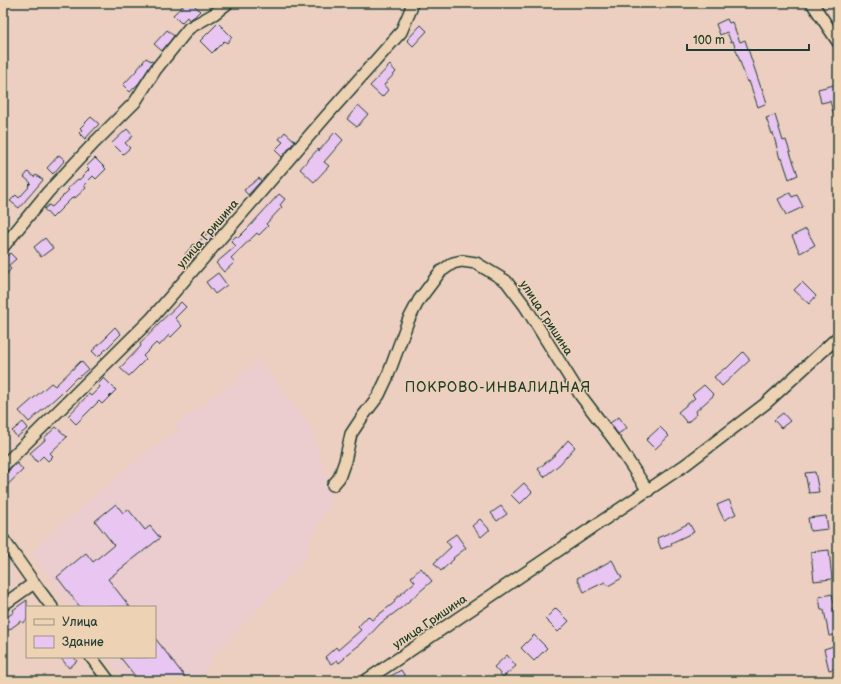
<svg xmlns="http://www.w3.org/2000/svg" width="841" height="684" font-family="'Balsamiq Sans',sans-serif">
	<style>
		.built { fill: #ebcccf }
		.building { fill: #e9c5f1; stroke: #1f3d34 }
		.lines { fill: none; stroke-linecap: round; stroke-linejoin: round }
		.minor-casing { stroke: #1f3d34; stroke-width: 14 }
		.minor { stroke: #edd2b4; stroke-width: 11 }
		.labels { text-anchor: middle; dominant-baseline: central; stroke-width: 3; stroke-linejoin: round; paint-order: stroke }
		.street-label { font-size: 12px; fill: #1f3d34; stroke: #edd2b4 }
		.quarter-label { font-size: 14px; letter-spacing: 1px; fill: #1f3d34; stroke: #edd2b4 }
	</style>
	<rect width="100%" height="100%" fill="#eccfc0"/>
	<filter id="ink" filterUnits="userSpaceOnUse"><feTurbulence type="fractalNoise" baseFrequency=".025" numOctaves="2"/><feDisplacementMap in="SourceGraphic" scale="8" xChannelSelector="R" yChannelSelector="G"/><feConvolveMatrix kernelMatrix="1 2 1 2 8 2 1 2 1" color-interpolation-filters="sRGB"/></filter>
	<g filter="url(#ink)">
		<path class="built" d="M258,359L310,425L333,498L309,541L306,559L212,657L201,678L198,681H125L108,657H155V607H71L32,553L64,522L151,448L179,430L176,423L231,385Z"/>
		<g class="building">
			<path d="M186,3H192L200,11L194,17L189,20L187,17L181,23L173,15Z"/>
			<path d="M727,19L729,23L732,22L740,42L745,40L761,88H762L767,103L758,107L749,81L747,82L733,41L731,42L727,32L720,35L716,24Z"/>
			<path d="M218,23L232,37L227,43L224,41L212,53L200,41Z"/>
			<path d="M421,25L427,31L413,46L407,40Z"/>
			<path d="M167,30L174,36L162,51L154,44Z"/>
			<path d="M146,58L153,62L139,83L130,92L123,85L137,70Z"/>
			<path d="M390,65L396,72L384,85L388,90L382,97L370,86Z"/>
			<path d="M834,85L838,103V123H836L830,101L821,103L818,89Z"/>
			<path d="M358,105L368,114L357,127L347,119Z"/>
			<path d="M775,115L783,141L786,140L792,158L798,175L789,179L782,158L780,159L773,133L772,134L766,118Z"/>
			<path d="M91,117L99,124L85,139L79,133L82,130L80,128Z"/>
			<path d="M127,129L133,136L125,143L130,148L123,154L112,143Z"/>
			<path d="M285,132L295,141L282,157L275,150L283,142L279,139Z"/>
			<path d="M335,132L343,140L324,162L329,166L314,182L300,169L318,149L319,151Z"/>
			<path d="M59,155L65,160L53,174L47,168Z"/>
			<path d="M95,158L106,169L96,179L93,176L84,185L86,188L75,198L74,196L52,218L44,209L49,205L52,207L69,190L67,189L78,179L79,180L89,170L86,167Z"/>
			<path d="M28,172L34,177L36,175L43,180L19,208L10,201L16,195L19,198L29,187L28,186L31,183L24,177Z"/>
			<path d="M259,178L261,181L248,195L244,190Z"/>
			<path d="M790,193L792,197L797,195L803,207L786,215L778,199Z"/>
			<path d="M279,194L285,199L280,205L282,207L266,224L268,226L259,235L257,233L231,258L235,262L224,272L216,263L236,246L231,241L236,236L238,238L249,227Z"/>
			<path d="M215,225L219,230L192,260L185,254L194,244L195,246Z"/>
			<path d="M806,229L815,245L800,253L792,236Z"/>
			<path d="M45,238L53,248L41,257L34,247Z"/>
			<path d="M10,253L16,259L8,266L11,269L3,278V260Z"/>
			<path d="M218,273L227,285L215,294L206,282Z"/>
			<path d="M802,282L816,296L809,304L794,290Z"/>
			<path d="M181,302L186,307L175,318L182,326L171,337L169,335L159,346L156,343L143,356L146,359L129,376L120,368L141,346L140,344L159,324H158Z"/>
			<path d="M115,327L121,334L98,357L92,351L107,337L106,336Z"/>
			<path d="M743,352L750,360L722,386L714,377L725,368L726,369Z"/>
			<path d="M81,361L88,369L78,378L77,377L59,395L29,422L19,411L51,383L55,386Z"/>
			<path d="M104,378L116,390L102,404L99,401L76,424L68,416L89,394L91,396L100,387L98,384Z"/>
			<path d="M704,385L714,395L696,411L697,414L687,423L678,412L695,398L692,395Z"/>
			<path d="M783,413L790,421L781,428L774,420Z"/>
			<path d="M619,417L627,428L618,434L610,423Z"/>
			<path d="M23,422L28,428L17,437L12,431Z"/>
			<path d="M56,427L67,437L50,453L53,456L48,461L43,456L37,462L30,453L45,440L44,438Z"/>
			<path d="M660,427L669,436L655,449L646,440Z"/>
			<path d="M568,440L575,447L560,464L544,477L538,469L556,454Z"/>
			<path d="M17,463L23,470L3,489V476Z"/>
			<path d="M815,472L819,492L809,493L805,473Z"/>
			<path d="M524,483L532,492L520,504L511,495Z"/>
			<path d="M729,500L736,514L724,520L717,505Z"/>
			<path d="M116,504L123,513L128,509L145,530L150,526L160,538L108,579L130,607H80L57,577L86,553L93,562L114,545L95,521Z"/>
			<path d="M501,506L507,514L497,521L491,513Z"/>
			<path d="M826,516L828,529L810,531L808,518Z"/>
			<path d="M480,519L490,530H489L481,537L472,526Z"/>
			<path d="M689,523L694,532L671,543L672,545L661,549L657,538L674,531Z"/>
			<path d="M456,534L466,548L453,558L454,559L441,571L434,563L451,547L446,541Z"/>
			<path d="M829,550L832,579L814,581L811,552Z"/>
			<path d="M612,560L622,578L608,586L605,582L584,592L577,578L598,568Z"/>
			<path d="M421,568L432,581L401,608L381,623L362,643L344,657L345,658L339,663L337,660L331,664L325,657L336,647L338,650L361,630L358,627L368,616L372,620L395,602L394,600L415,582L411,577Z"/>
			<path d="M832,594L835,608H833L838,635L829,636L824,610H821L819,597Z"/>
			<path d="M27,600V620L23,623L21,621L3,634V620L14,612L13,610Z"/>
			<path d="M556,608L569,621L558,632L545,619Z"/>
			<path d="M534,635L547,648L534,661L521,648Z"/>
			<path d="M155,638L185,677L180,681H139L120,657H155Z"/>
			<path d="M837,645L838,650V668L829,670L824,649Z"/>
			<path d="M507,655L516,666L503,677L494,667Z"/>
			<path d="M60,657H74L77,661L69,668Z"/>
			<path d="M401,670L408,681H383Z"/>
		</g>
		<g class="lines">
			<defs>
				<g id="minor">
					<path d="M812,3L838,42"/>
					<path d="M3,247L48,192L95,142L135,102L156,69L189,28L214,14L228,3"/>
					<path d="M3,466L151,319L328,114L401,32L411,9V3"/>
					<path d="M333,485L339,478L345,461L351,434L363,416L379,395L387,378L408,321L419,300L440,272L453,263L462,261L476,263L506,281L525,306L581,396L615,441L648,491"/>
					<path d="M3,539L34,583L52,607"/>
					<path d="M3,605L34,583"/>
					<path d="M91,657L109,681"/>
					<path d="M365,681L685,465L765,404L838,337"/>
				</g>
			</defs>
			<use href="#minor" class="minor-casing"/>
			<use href="#minor" class="minor"/>
		</g>
	</g>
	<g class="labels">
		<g class="street-label">
			<text transform="translate(208 234) rotate(-49)">улица Гришина</text>
			<text transform="translate(546 318) rotate(57)">улица Гришина</text>
			<text transform="translate(430 622) rotate(-34)">улица Гришина</text>
		</g>
		<g class="quarter-label">
			<text x="498" y="387">ПОКРОВО-ИНВАЛИДНАЯ</text>
		</g>
	</g>
	<rect width="841" height="684" fill="none" stroke="#edd2b4" stroke-width="16"/>
	<rect x="8" y="8" width="825" height="668" fill="none" stroke="#1f3d34" stroke-width="1.5" filter="url(#ink)"/>
	<rect x="26" y="606" width="130" height="52" fill="#edd2b4" stroke="#9b9681"/>
	<rect x="34" y="619" width="20" height="6" fill="#edd2b4" stroke="#9b9681"/>
	<text x="62" y="626" font-size="12" fill="#1f3d34">Улица</text>
	<rect x="34" y="636" width="20" height="12" fill="#e9c5f1" stroke="#9b9681"/>
	<text x="62" y="646" font-size="12" fill="#1f3d34">Здание</text>
	<path d="M687 44v6h122v-6" fill="none" stroke="#1f3d34" stroke-width="2"/>
	<text x="693" y="44" font-size="12" fill="#1f3d34" stroke="#edd2b4" stroke-width="3" paint-order="stroke">100 m</text>
</svg>
